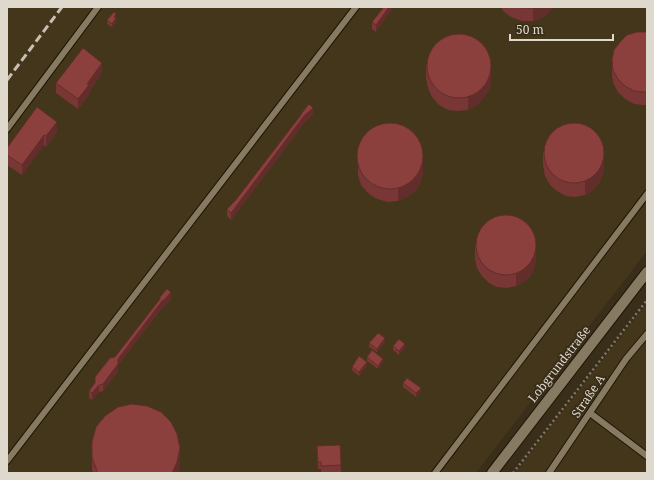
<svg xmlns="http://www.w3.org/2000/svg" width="654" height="480" font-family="'Noto Serif',serif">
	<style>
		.built { fill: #44361a }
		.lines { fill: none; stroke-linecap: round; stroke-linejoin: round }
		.lane-casing { stroke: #1f1603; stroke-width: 8 }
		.street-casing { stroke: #1f1603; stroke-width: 12 }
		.path { stroke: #817867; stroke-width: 2.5; stroke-dasharray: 2 3; stroke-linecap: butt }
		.lane { stroke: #867a63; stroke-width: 6 }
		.street { stroke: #867a63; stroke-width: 10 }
		.rail { stroke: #c7bfb2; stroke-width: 3; stroke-dasharray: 8 4; stroke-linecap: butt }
		.wall { fill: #783735 }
		.shaded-wall { fill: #622d2b }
		.building { fill: #8c403e; stroke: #622d2b }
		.labels { text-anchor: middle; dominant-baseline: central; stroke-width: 4; stroke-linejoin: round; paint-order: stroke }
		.street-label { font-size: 12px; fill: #dfd8cc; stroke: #382e19 }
	</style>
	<rect width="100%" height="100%" fill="#382e19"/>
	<g class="built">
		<path d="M7,7H647V251L476,473H7Z"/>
		<path d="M647,303V473H515L557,419Z"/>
	</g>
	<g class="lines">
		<defs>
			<g id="lane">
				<path d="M7,129L98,7"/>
				<path d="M590,413L647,456"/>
				<path d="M7,461L356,7"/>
				<path d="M435,473L647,194"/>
				<path d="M549,473L626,359L647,334"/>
			</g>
			<path id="street" d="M492,473L647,272"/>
		</defs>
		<use href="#lane" class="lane-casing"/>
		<use href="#street" class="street-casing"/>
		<path class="path" d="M513,473L647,300"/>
		<use href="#lane" class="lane"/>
		<use href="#street" class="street"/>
		<path class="rail" d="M7,80L62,7"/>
	</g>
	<g class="wall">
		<path d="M384,7L376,32L372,29V22Z"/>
		<path d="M501,7H554L544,17L533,21H522L511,17L503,11Z"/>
		<path d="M116,18V22L112,27L107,24V20Z"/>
		<path d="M647,32V105H644L634,104L625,99L618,92L613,83L612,73V60Z"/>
		<path d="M426,65L491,82L489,91L477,105L468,110L457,111L448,110L439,105L432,97L428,88L426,78Z"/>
		<path d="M102,73L89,92V95L78,109L56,93V83Z"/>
		<path d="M37,107L57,132L46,147L44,145L22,175L7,165V148Z"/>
		<path d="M313,108V114L304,123L231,220L227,216V209L235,201Z"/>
		<path d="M358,152L423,173L420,184L414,192L405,198L398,201L388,202L377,199L369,194L361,185L358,175Z"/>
		<path d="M543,152L604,164L603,174L599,183L593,190L585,195L575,197L566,196L557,191L550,185L545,176L543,165Z"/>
		<path d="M475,246L536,256L535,266L531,275L524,282L516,286L507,288L497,287L489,283L482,276L477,268L475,259Z"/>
		<path d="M160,299H171L164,307L162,308L118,365V371L103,391L99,392L92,400L89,398V391L95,384V377L115,357Z"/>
		<path d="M385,342L377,352L369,347V343Z"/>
		<path d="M393,346L405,348L399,355L393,350Z"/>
		<path d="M367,357L383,362L378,369L367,361Z"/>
		<path d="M367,365L359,376L352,370V367Z"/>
		<path d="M403,383L421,391L416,397L403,387Z"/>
		<path d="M92,442L180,461L178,473H93L92,469Z"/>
		<path d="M340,445L341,472L321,473V469H318L317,446Z"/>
	</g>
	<g class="shaded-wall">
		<path d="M389,7H394L376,32V25Z"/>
		<path d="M535,7H554L544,17L533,21V8Z"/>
		<path d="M116,14V22L112,27V24L114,17Z"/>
		<path d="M102,63V73L89,92V95L78,109V99L87,84Z"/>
		<path d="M491,69V82L489,91L477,105L468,110V97Z"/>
		<path d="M313,108V114L304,123L231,220V213L304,116Z"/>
		<path d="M57,122V132L46,147V136Z"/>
		<path d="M44,135V145L22,175V165Z"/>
		<path d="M604,151V164L603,174L599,183L593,190L585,195V182Z"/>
		<path d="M423,160V173L420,184L414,192L405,198L398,201V188Z"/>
		<path d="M536,243V256L535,266L531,275L524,282L516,286V273Z"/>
		<path d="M171,292V299L164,307L162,308L118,365V371L103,391V384L118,359L162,301Z"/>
		<path d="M385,338V342L377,352V349Z"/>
		<path d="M405,344V348L399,355V351Z"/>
		<path d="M383,359V362L378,369V366Z"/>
		<path d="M367,362V365L359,376V372Z"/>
		<path d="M99,385V392L92,400V393Z"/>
		<path d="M421,388V391L416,397V393Z"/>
		<path d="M180,448V461L178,473H172Z"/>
	</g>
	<g class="building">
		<path d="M384,7H389L376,25L372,22Z"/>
		<path d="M519,7H535L533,8H522Z"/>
		<path d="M114,12L116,14L114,17L116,18L112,24L107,20Z"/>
		<path d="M637,32H647V92H644L634,91L625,86L618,79L613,70L612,60L614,50L620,42L627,35Z"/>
		<circle cx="459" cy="66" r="32"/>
		<path d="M83,48L102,63L87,84L89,85L78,99L56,83Z"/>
		<path d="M309,104L313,108L304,116L231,213L227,209L235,201L301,115L302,113Z"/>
		<path d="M37,107L57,122L46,136L44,135L22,165L7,155V148Z"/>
		<circle cx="574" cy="153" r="30"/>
		<circle cx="390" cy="156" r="33"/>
		<circle cx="506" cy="245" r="30"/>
		<path d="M167,289L171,292L164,300L162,301L118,359V364L103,384L99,385L92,393L89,391L95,383V377L110,358L115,357L160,299V297Z"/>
		<path d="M378,333L385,338L377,349L369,343Z"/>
		<path d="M399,339L405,344L399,351L393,346Z"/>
		<path d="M372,350L383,359L378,366L367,357Z"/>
		<path d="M359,356L367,362L359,372L352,367Z"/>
		<path d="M407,378L421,388L416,393L403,383Z"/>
		<path d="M132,404L147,406L161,412L171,422L177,434L180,448L177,462L172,473H99L97,471L92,457V442L96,427L105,416L118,407Z"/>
		<path d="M340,445L341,465L321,466V462H318L317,446Z"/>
	</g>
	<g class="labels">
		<g class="street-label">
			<text transform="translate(559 364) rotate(-52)">Lobgrundstraße</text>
			<text transform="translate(588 396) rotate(-56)">Straße A</text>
		</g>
	</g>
	<rect width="654" height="480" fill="none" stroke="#dfd8cc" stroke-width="16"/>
	<path d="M510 34v6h103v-6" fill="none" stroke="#dfd8cc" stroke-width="2"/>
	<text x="516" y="34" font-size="12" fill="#dfd8cc" stroke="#382e19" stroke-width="3" paint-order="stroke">50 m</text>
</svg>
